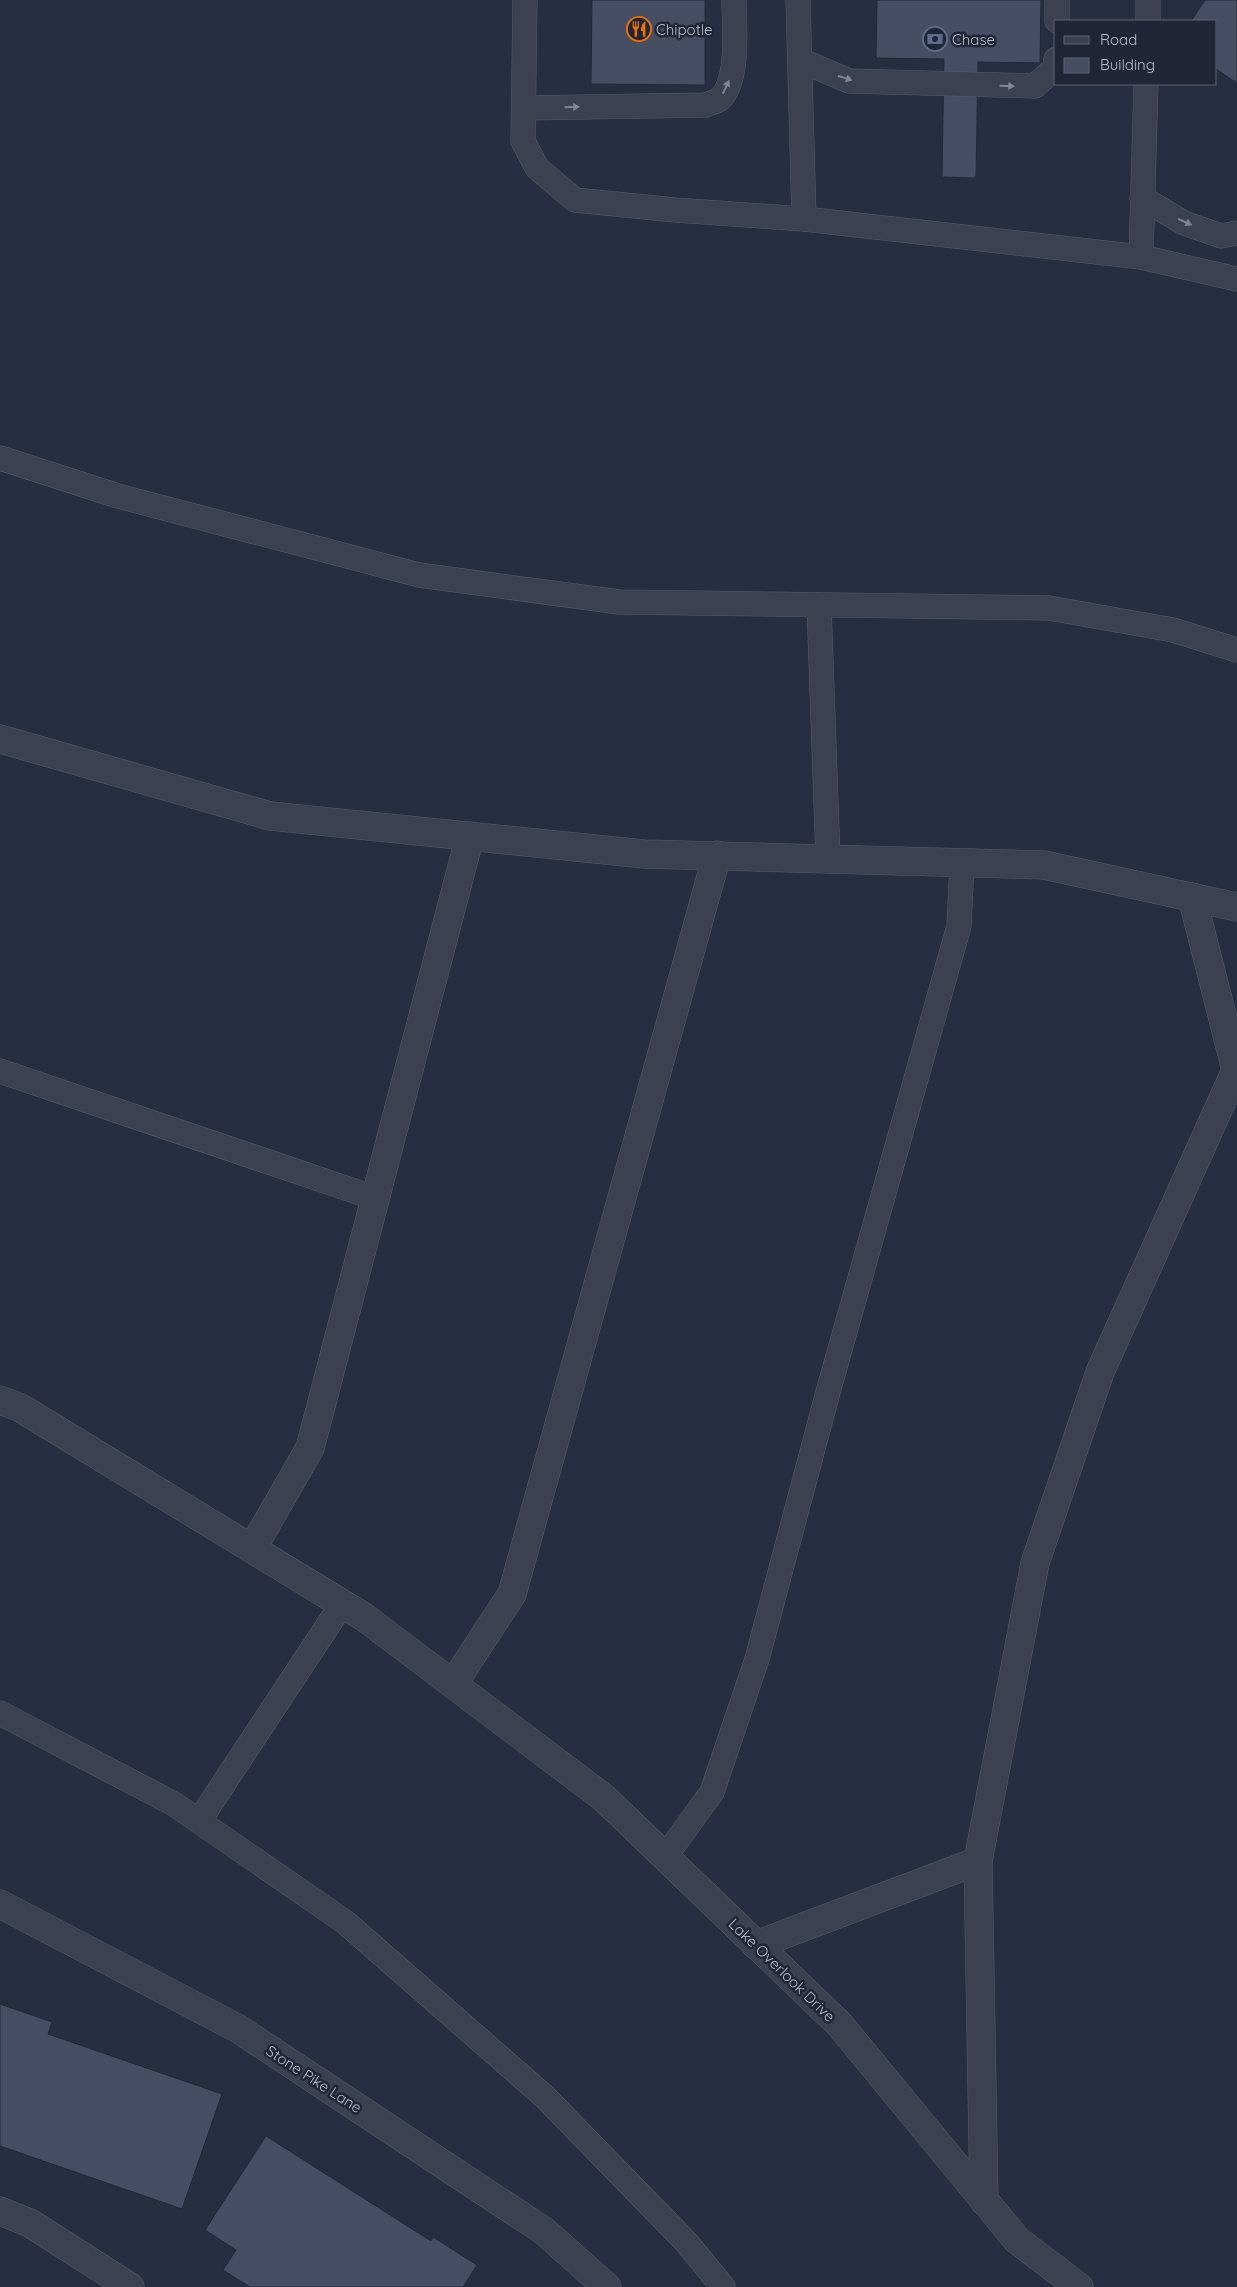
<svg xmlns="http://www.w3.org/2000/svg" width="1237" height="2287" font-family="Quicksand,sans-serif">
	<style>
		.building { fill: #474e64; stroke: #222839 }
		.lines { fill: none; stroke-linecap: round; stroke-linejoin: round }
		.lane-casing { stroke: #575c6c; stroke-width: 25 }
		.street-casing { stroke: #575c6c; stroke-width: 29 }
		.lane { stroke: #3c4152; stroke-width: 24 }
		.street { stroke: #3c4152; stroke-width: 28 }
		.oneway { fill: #818595 }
		.labels { text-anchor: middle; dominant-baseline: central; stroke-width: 5; stroke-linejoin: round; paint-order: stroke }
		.poi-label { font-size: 15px; fill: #b9bdcc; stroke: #202637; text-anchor: start }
		.street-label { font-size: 15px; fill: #b9bdcc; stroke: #202637 }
	</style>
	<rect width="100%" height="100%" fill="#272e42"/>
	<g class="building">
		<path d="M592,0H705V85L591,84Z"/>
		<path d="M877,0H1041L1040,63L978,62L976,178L942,177L944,59L876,58Z"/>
		<path d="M1205,0H1237V83L1216,69V21H1191Z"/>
		<path d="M0,2004L52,2022L48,2034L222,2094L182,2209L0,2146Z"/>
		<path d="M266,2136L431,2241L433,2237L477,2265L463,2287H250L223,2270L236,2250L205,2230Z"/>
	</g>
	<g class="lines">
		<defs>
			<g id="lane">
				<path d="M525,0L523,141L537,168L575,200L675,210L804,219L1141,257L1237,279"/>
				<path d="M798,0L804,219"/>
				<path d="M1057,21V0"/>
				<path d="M1148,21V0"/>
				<path d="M800,60L849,81L1035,86L1055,68L1056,59"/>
				<path d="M524,108L706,105C710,103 716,102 720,99C740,80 734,25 734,0"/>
				<path d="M1142,198L1184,223L1221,236L1237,233"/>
				<path d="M1141,257L1146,84"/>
				<path d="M0,458L118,496L419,575L619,602L1049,608L1173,630L1237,650"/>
				<path d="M819,605L828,859"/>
				<path d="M0,1071L375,1198"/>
				<path d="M0,1713L174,1804L345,1922L545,2097L687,2243L723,2287"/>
				<path d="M199,1821L342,1604"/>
				<path d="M665,1857L712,1792L757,1659L828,1392L959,926L962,863"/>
			</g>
			<g id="street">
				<path d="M0,739L270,816L644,854L1044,865L1237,907"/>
				<path d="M0,1400L19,1407L364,1617L604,1798L840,2025L1017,2240L1079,2287"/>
				<path d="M252,1549L310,1448L470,836"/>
				<path d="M453,1684L512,1594L717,855"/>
				<path d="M0,1904L237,2028L544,2231L607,2287"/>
				<path d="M756,1945L978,1861"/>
				<path d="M984,2201L978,1861L1035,1563L1100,1372L1236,1070L1192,897"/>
				<path d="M0,2211L30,2223L130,2287"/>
			</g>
		</defs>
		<use href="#lane" class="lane-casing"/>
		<use href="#street" class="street-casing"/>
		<use href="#lane" class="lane"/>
		<use href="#street" class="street"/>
	</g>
	<defs><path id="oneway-solid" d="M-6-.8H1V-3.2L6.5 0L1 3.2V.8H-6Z" transform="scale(1.25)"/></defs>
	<g class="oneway">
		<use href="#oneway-solid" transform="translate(845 78) rotate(18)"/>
		<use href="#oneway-solid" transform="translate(1007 86) rotate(2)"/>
		<use href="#oneway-solid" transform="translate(726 87) rotate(-65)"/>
		<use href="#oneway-solid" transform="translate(572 107) rotate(-1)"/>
		<use href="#oneway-solid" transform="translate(1185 222) rotate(24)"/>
	</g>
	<defs>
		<symbol id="restaurant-ring" viewBox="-11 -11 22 22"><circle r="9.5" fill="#202637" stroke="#e8710a" stroke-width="1.5"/><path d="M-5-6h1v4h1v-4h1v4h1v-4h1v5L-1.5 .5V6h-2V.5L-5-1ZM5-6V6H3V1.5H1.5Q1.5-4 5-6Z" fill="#e8710a"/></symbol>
		<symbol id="bank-ring" viewBox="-11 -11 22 22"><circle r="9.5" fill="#202637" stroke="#5c6f8a" stroke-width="1.5"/><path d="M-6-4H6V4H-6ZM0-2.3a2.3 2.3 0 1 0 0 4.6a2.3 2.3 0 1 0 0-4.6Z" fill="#5c6f8a"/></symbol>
	</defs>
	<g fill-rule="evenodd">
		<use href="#restaurant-ring" x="625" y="15" width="28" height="28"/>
		<use href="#bank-ring" x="921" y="25" width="28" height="28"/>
	</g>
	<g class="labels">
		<g class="poi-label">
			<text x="656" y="29">Chipotle</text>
			<text x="952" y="39">Chase</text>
		</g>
		<g class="street-label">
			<text transform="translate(782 1970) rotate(44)">Lake Overlook Drive</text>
			<text transform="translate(314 2079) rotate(33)">Stone Pike Lane</text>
		</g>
	</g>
	<rect x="1054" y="20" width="162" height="65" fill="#202637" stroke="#5d6273"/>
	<rect x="1064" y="36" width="25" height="8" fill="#3c4152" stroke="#5d6273"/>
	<text x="1100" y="45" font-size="15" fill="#b9bdcc">Road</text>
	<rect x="1064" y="58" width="25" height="15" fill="#474e64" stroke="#5d6273"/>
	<text x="1100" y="70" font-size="15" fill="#b9bdcc">Building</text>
</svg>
